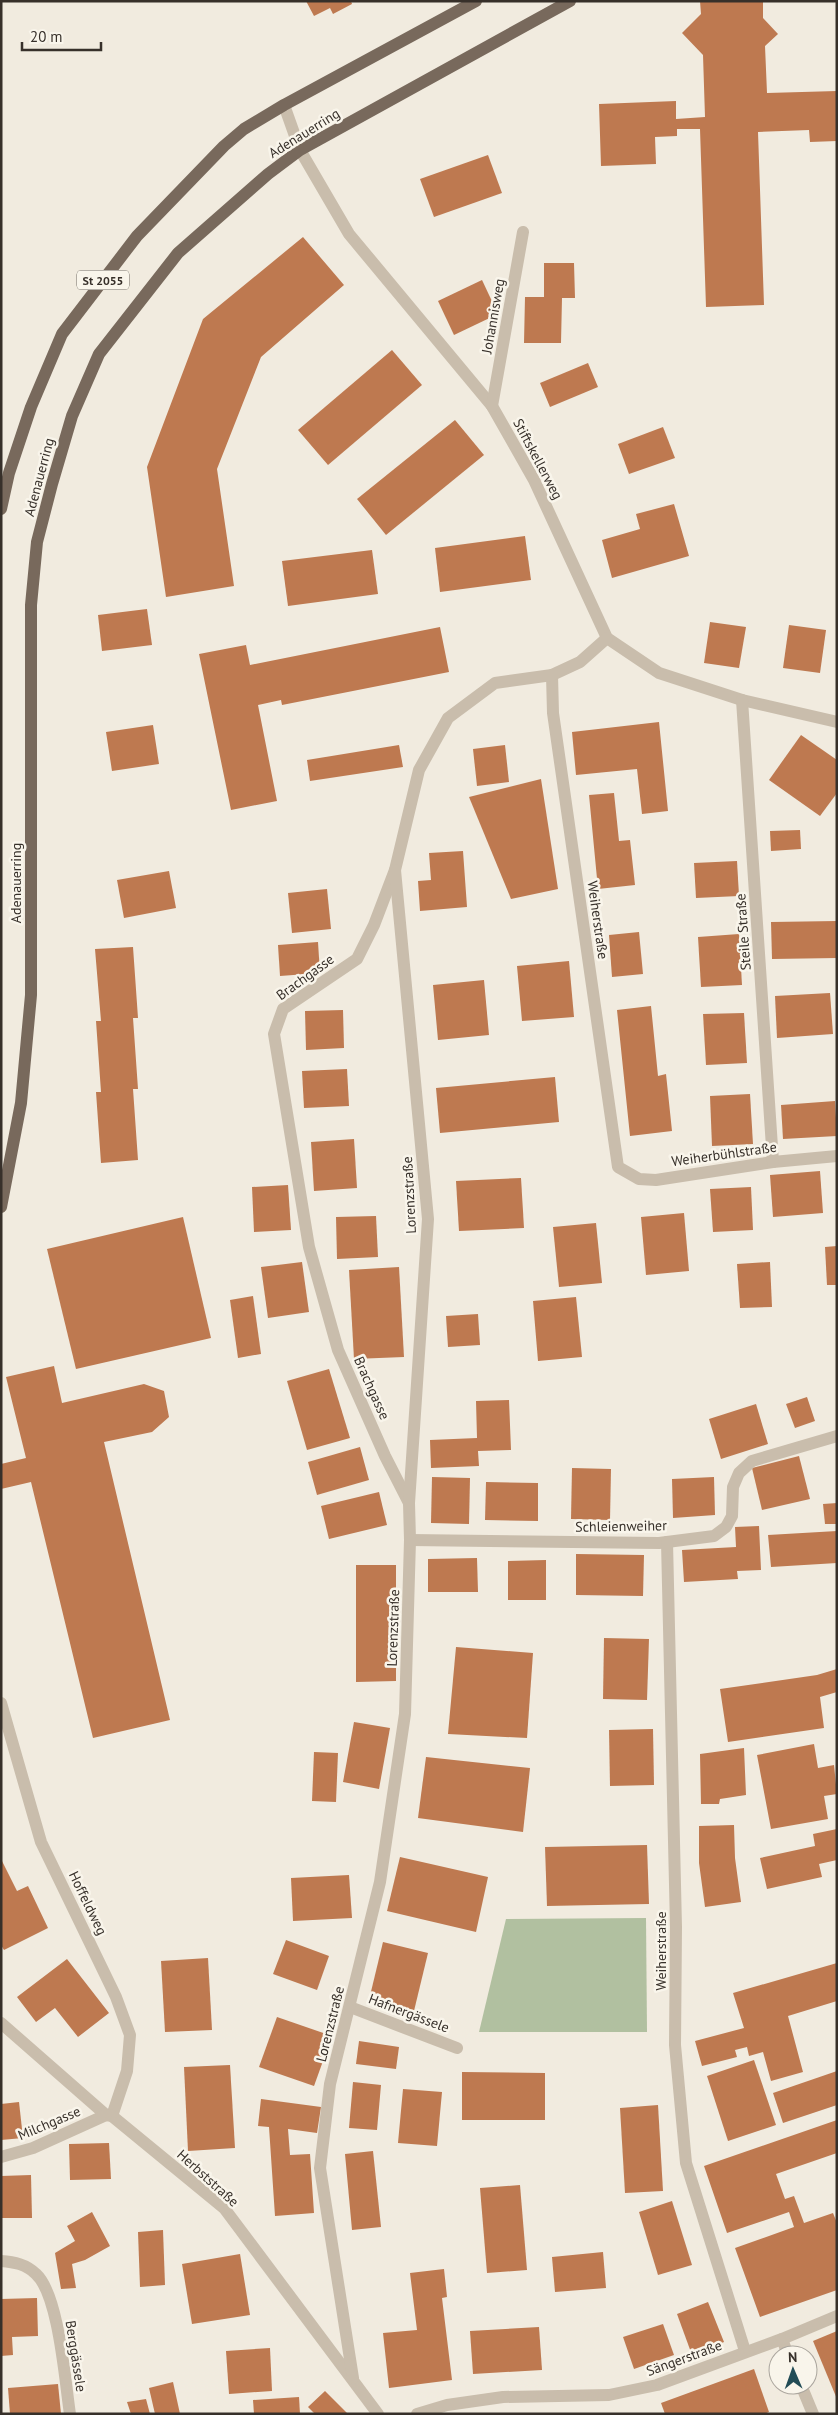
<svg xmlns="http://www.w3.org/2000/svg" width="838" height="2415" font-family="'PT Sans',sans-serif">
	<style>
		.green { fill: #b1c0a0 }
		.building { fill: #be7950 }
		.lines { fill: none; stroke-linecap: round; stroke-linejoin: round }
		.minor { stroke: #c9bdac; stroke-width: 12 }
		.primary { stroke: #78695c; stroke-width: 12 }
		.labels { text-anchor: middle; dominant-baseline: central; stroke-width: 5; stroke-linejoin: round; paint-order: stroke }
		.shield { fill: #f9f5eb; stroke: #716b64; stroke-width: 1 }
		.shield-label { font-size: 12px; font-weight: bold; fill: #37302a }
		.street-label { font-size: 14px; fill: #37302a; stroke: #f9f5eb }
	</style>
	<rect width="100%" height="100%" fill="#f1ebdf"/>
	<path class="green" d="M646,1918L647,2032H479L506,1919Z"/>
	<g class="building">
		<path d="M306,1H351L352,4L333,14L330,8L314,16Z"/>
		<path d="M700,1H763V18L778,34L765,46L767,93L837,91V141L810,142L809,130L758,132L764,305L706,307L700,129H677V136L655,137L656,164L601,166L599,104L676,101V119L705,117L703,55L682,33L701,14Z"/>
		<path d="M488,155L502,193L434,217L420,179Z"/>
		<path d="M303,237L344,285L261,357L217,469L234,586L166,597L147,467L203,319Z"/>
		<path d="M544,263H574L575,298H562L561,343H524L525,297H544Z"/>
		<path d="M482,280L498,314L454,335L438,301Z"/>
		<path d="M392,350L422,385L328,465L298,430Z"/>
		<path d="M588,363L598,387L550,407L540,383Z"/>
		<path d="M455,420L484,455L386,535L357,499Z"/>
		<path d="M663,427L675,458L629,474L618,444Z"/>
		<path d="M674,504L689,556L612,578L602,540L640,529L636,514Z"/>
		<path d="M525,536L531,580L440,592L435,548Z"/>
		<path d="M372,550L378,594L288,606L282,561Z"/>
		<path d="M147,609L152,645L102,651L98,615Z"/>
		<path d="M710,622L746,627L739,668L704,663Z"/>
		<path d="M789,625L826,630L820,673L783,668Z"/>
		<path d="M440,627L449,672L282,705L281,700L258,705L277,801L231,810L199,654L246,645L250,665Z"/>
		<path d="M659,722L668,811L642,814L637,769L576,775L572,732Z"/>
		<path d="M153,725L159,764L112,771L106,732Z"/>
		<path d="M801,735L837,760V793L820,816L769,780Z"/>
		<path d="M399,745L403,767L310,781L307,760Z"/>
		<path d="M505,745L509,782L477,786L473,749Z"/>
		<path d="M541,779L558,889L511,899L469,797Z"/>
		<path d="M614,793L619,841L630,840L635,885L598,889L589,795Z"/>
		<path d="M800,830L801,849L771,851L770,831Z"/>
		<path d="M463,851L467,907L420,911L418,881L431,880L429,853Z"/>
		<path d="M737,861L739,896L696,898L694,863Z"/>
		<path d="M169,871L176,908L124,918L117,880Z"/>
		<path d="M327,889L331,929L292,933L288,893Z"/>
		<path d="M837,921V958L772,959L771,922Z"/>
		<path d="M639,932L643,974L612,977L609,935Z"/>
		<path d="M739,934L742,985L701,987L698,937Z"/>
		<path d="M318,942L320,973L280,976L278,945Z"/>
		<path d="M133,947L138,1018H133L138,1089H133L138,1160L101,1163L96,1092H101L96,1021H101L95,949Z"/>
		<path d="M569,961L574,1017L522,1021L517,966Z"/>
		<path d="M484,980L489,1035L438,1040L433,985Z"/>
		<path d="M830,993L833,1034L777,1038L775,996Z"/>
		<path d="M651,1006L658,1076L666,1074L672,1131L630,1136L617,1010Z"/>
		<path d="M343,1010L344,1048L306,1050L305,1011Z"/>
		<path d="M744,1013L747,1063L706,1065L703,1014Z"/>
		<path d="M347,1069L349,1106L304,1108L302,1071Z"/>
		<path d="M555,1077L559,1122L440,1133L436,1088Z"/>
		<path d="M750,1094L753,1144L712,1146L710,1096Z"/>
		<path d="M835,1101L837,1136L783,1139L781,1105Z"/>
		<path d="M354,1139L357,1188L314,1191L311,1142Z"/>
		<path d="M820,1171L823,1213L773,1217L770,1175Z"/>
		<path d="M521,1178L524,1228L459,1231L456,1181Z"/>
		<path d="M288,1185L291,1230L254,1232L252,1187Z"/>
		<path d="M751,1187L753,1230L713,1232L710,1189Z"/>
		<path d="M684,1213L689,1271L646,1275L641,1217Z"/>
		<path d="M376,1216L378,1257L337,1259L336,1217Z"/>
		<path d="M183,1217L211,1338L76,1369L47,1249Z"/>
		<path d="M596,1223L602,1283L559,1287L553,1227Z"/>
		<path d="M837,1246V1285H827L825,1247Z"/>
		<path d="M302,1262L309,1312L268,1318L261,1267Z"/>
		<path d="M770,1262L772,1307L740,1308L737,1264Z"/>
		<path d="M399,1267L404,1357L354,1359L349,1270Z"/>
		<path d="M253,1296L261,1354L238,1358L230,1300Z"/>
		<path d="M576,1297L582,1357L538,1361L533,1301Z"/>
		<path d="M478,1314L480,1345L448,1347L446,1316Z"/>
		<path d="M54,1366L62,1403L144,1384L164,1391L169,1417L152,1432L104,1442L170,1720L93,1738L31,1482L1,1489V1464L26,1458L6,1377Z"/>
		<path d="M329,1369L350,1438L307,1450L287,1381Z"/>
		<path d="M807,1397L815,1421L795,1428L786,1404Z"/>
		<path d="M509,1400L511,1450L478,1451L479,1466L431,1468L430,1440L477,1438L476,1401Z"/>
		<path d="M756,1404L768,1444L721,1459L709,1419Z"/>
		<path d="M360,1447L369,1480L317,1495L308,1462Z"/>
		<path d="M799,1456L810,1499L762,1510L752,1468Z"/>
		<path d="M572,1468L611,1469L610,1520L571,1519Z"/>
		<path d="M432,1477L470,1478L469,1524L431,1523Z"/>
		<path d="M714,1477L715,1515L673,1518L672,1479Z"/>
		<path d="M486,1482L538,1483V1521L485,1520Z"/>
		<path d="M379,1492L387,1525L329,1539L321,1506Z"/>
		<path d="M837,1503V1524H825L823,1504Z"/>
		<path d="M759,1526L761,1570L737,1571L738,1579L684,1582L682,1550L736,1547L735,1527Z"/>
		<path d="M837,1531V1563L771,1567L768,1535Z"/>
		<path d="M576,1554L644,1555L643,1596L576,1595Z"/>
		<path d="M477,1558L478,1592H428V1559Z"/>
		<path d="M546,1560V1600H508V1561Z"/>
		<path d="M356,1565H396V1681L356,1682Z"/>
		<path d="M604,1638L649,1639L647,1700L603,1699Z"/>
		<path d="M456,1647L533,1653L527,1738L448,1734Z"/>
		<path d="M837,1669V1692L820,1697L824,1728L728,1742L720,1689L817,1675Z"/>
		<path d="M354,1722L390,1728L379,1789L343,1782Z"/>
		<path d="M653,1729L654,1785L610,1786L609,1730Z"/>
		<path d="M814,1744L818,1768L834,1765L837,1794L824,1796L828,1819L771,1829L757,1755Z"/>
		<path d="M744,1748L746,1795L720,1799L719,1804H701L700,1754Z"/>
		<path d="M314,1752L338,1753L336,1802L312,1801Z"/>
		<path d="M426,1757L530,1768L523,1832L418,1818Z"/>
		<path d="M734,1825L735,1858L741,1902L705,1907L699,1863V1826Z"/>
		<path d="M837,1829V1860L819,1864L822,1877L767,1889L760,1858L815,1846L813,1834Z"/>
		<path d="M647,1845L649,1904L547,1906L545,1847Z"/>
		<path d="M400,1857L488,1877L476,1932L387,1911Z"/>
		<path d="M1,1859L17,1891L28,1886L48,1928L4,1950L1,1945Z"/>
		<path d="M349,1875L352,1918L293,1921L291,1878Z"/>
		<path d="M286,1940L329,1956L317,1990L273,1974Z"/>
		<path d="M383,1942L428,1953L413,2015L368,2004Z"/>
		<path d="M208,1958L212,2030L165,2032L161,1961Z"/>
		<path d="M67,1959L109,2013L78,2037L55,2008L36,2022L17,1997Z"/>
		<path d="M837,1963V2001L788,2016L803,2072L771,2081L763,2052L749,2056L747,2047L735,2050L737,2057L702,2066L695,2041L744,2028L733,1993Z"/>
		<path d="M277,2017L332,2036L314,2086L259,2067Z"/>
		<path d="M359,2041L399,2047L396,2069L356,2064Z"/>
		<path d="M754,2060L776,2125L728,2141L707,2076Z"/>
		<path d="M230,2065L235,2148L188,2151L184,2067Z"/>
		<path d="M837,2071V2105L783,2123L773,2093Z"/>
		<path d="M462,2072L545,2073V2120H462Z"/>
		<path d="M353,2082L381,2085L377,2130L349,2128Z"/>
		<path d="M403,2089L442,2092L437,2146L398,2143Z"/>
		<path d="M261,2099L321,2107L317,2133L288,2129L290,2155L310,2154L314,2213L275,2216L269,2127L258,2126Z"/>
		<path d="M19,2102L23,2138L1,2140V2104Z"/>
		<path d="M658,2105L663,2191L625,2193L620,2108Z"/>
		<path d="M837,2120V2153L776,2174L785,2199L794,2196L804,2223L833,2213L837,2223V2290L760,2317L735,2248L794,2227L789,2212L727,2233L704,2166Z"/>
		<path d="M109,2143L111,2179L70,2180L69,2144Z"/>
		<path d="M373,2151L381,2227L352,2230L345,2154Z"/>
		<path d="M31,2175L32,2218H1V2176Z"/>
		<path d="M520,2185L527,2270L487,2273L480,2188Z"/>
		<path d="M672,2201L692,2265L658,2275L639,2212Z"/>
		<path d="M92,2212L110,2246L85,2260L72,2264L76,2288L61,2289L55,2253L75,2241L67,2226Z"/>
		<path d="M163,2230L165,2285L140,2287L138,2232Z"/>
		<path d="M603,2252L606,2288L555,2292L552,2257Z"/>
		<path d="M240,2254L250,2315L192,2324L182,2264Z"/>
		<path d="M444,2269L447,2297L442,2298L452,2380L389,2388L383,2333L417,2330L410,2273Z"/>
		<path d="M37,2298L38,2336L12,2337L13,2355L1,2356V2299Z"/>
		<path d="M708,2302L724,2342L692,2355L677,2314Z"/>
		<path d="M663,2324L674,2355L634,2369L623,2337Z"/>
		<path d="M539,2327L542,2370L473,2374L470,2331Z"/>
		<path d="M837,2331V2399L813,2341Z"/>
		<path d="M270,2348L272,2391L229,2394L226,2351Z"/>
		<path d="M754,2369L769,2412L764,2414H665L661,2403Z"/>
		<path d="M173,2382L180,2414H155L149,2388Z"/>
		<path d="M58,2384L61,2414H10L8,2388Z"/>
		<path d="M325,2391L348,2414H315L308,2407Z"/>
		<path d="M299,2397L300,2414H254L253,2400Z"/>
		<path d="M146,2399L150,2414H131L127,2402Z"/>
	</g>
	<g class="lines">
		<g class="minor">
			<path d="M284,105L300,150L349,234L492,406L534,480L607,638L659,673L742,700L837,722"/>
			<path d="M492,406L523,232"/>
			<path d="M552,675L553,713L618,1167L639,1179L656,1180L773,1162L837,1156"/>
			<path d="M742,700L773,1162"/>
			<path d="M409,1503L385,1456L338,1350L309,1247L274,1034L283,1009L357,959L374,925L395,870L419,770L448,718L495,683L552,675L580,662L607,638"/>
			<path d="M410,1540L659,1543L714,1536L726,1527L732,1516L733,1487L739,1473L752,1461L837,1436"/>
			<path d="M667,1542L676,1927L675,2045L686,2163L745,2351"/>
			<path d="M1,1703L41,1842L116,1997L130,2035L127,2071L112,2116"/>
			<path d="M350,2007L457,2048"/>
			<path d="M1,2023L106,2115L112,2116L224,2208L378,2414"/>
			<path d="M1,2157L33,2148L106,2115"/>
			<path d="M1,2261C14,2262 26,2264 36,2274C59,2295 65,2382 70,2414"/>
			<path d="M782,2339L788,2355"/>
			<path d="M353,2378L320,2168L330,2084L380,1882L405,1714L410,1540L409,1503L428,1219L395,870"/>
			<path d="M801,2385L813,2414"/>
			<path d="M417,2414L447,2405L503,2397L609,2395L657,2385L782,2339L837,2316"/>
		</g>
		<g class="primary">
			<path d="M1,509L9,473L31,407L62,334L137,236L224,146L244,129L284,105L476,1"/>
			<path d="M1,1207L21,1103L31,995V605L37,542L52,484L72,416L99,354L178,253L268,174L300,150L570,1"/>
		</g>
	</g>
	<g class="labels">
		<rect class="shield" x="77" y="270.5" width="52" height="19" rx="4"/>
		<g class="shield-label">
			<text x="103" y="280">St 2055</text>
		</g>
		<g class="street-label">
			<text transform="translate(304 133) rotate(-32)">Adenauerring</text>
			<text transform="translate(493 316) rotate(-80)">Johannisweg</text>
			<text transform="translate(538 459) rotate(62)">Stiftskellerweg</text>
			<text transform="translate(39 477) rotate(-75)">Adenauerring</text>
			<text transform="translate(16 883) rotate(-90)">Adenauerring</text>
			<text transform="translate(598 920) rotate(82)">Weiherstraße</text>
			<text transform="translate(743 932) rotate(-94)">Steile Straße</text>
			<text transform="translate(305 977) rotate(-36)">Brachgasse</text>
			<text transform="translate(724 1154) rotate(-8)">Weiherbühlstraße</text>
			<text transform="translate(409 1195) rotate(-93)">Lorenzstraße</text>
			<text transform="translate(372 1388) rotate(66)">Brachgasse</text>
			<text transform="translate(621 1526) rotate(-1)">Schleienweiher</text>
			<text transform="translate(393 1628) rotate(-88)">Lorenzstraße</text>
			<text transform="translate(88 1903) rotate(64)">Hoffeldweg</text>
			<text transform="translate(661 1951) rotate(-90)">Weiherstraße</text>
			<text transform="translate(409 2013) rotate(21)">Hafnergässele</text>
			<text transform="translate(330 2024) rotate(-76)">Lorenzstraße</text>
			<text transform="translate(49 2123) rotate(-23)">Milchgasse</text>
			<text transform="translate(208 2178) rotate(42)">Herbststraße</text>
			<text transform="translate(76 2356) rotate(81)">Berggässele</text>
			<text transform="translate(684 2358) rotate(-20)">Sängerstraße</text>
		</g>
	</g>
	<rect width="838" height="2415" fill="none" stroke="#37302a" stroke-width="5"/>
	<g transform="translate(793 2370) rotate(358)"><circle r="24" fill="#f9f5eb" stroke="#aba69e"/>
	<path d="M0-4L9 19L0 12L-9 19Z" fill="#224c56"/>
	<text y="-8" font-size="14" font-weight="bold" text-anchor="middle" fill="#37302a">N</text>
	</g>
	<path d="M22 42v8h79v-8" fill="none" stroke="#37302a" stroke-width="2.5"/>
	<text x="30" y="42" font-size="15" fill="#37302a" stroke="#f9f5eb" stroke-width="4" paint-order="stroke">20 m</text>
</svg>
